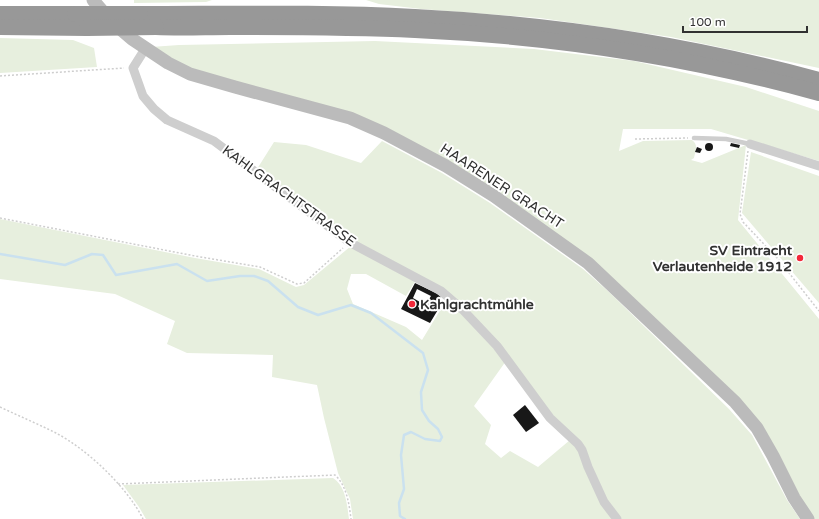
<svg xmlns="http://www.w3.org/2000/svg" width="819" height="519" font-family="'Varela Round',sans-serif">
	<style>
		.green { fill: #e7efde }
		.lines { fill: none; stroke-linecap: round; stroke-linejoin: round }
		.stream { stroke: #cae1ef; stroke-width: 2.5 }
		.building { fill: #181818; fill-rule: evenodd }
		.path { stroke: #cecece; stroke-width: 1.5; stroke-dasharray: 2 2; stroke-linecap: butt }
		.lane { stroke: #cecece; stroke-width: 4.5 }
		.street { stroke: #cecece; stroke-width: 9 }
		.secondary { stroke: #bbb; stroke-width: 13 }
		.highway { stroke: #989898; stroke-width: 16 }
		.highway-bridge { stroke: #989898; stroke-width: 16 }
		.poi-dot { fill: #f3283a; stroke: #fff; stroke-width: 1.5 }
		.labels { text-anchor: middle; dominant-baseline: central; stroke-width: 4; stroke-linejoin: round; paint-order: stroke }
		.street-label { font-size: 14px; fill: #313131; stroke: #fff }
		.poi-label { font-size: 14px; font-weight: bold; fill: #313131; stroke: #fff; text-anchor: end }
	</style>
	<rect width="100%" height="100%" fill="#fff"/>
	<g class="green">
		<path d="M134,0H212L206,2L134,3Z"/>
		<path d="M366,0H819V68L671,37L540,18L421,9L379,4Z"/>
		<path d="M0,38L73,40L94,48L97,67L0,73Z"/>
		<path d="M375,41L534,49L634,61L746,87L819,111V161L711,129H623L619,151L643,141L692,140C699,145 695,152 694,158L691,160L702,163L746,145L738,220L819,319V519H814L798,495L777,454L618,284L417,145L192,69L151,47L179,45Z"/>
		<path d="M382,141L442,173L490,203L583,269L609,292L729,409L752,435L787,500L800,519H621L606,500L591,467L465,308L351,240L257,169L274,142L306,145L361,163Z"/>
		<path d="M751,152L819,176V303L742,213Z"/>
		<path d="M0,219L195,258L259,269L296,287L304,285L351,246L416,280L406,296L366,274H351L347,289L353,304L406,327L422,340L447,299L506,361L474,406L491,425L485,444L501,458L510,451L538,467L570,440L577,446L615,519H353L350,499L338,473L324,418L317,385L272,377L273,355L187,353L167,344L175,321L115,294L0,279Z"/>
		<path d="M333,478C346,486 347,505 349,519H146L139,507L123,485Z"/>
	</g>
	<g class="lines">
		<path class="stream" d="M0,254L65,265L92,254L103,255L116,275L177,264L207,281L240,276H254L268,281L298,307L318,315L351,305L371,313L423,353L428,370L421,392L422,410L429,421L438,429L442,437L440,441L425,439L411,432L404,435L401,455L404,489L399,503L400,516L405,519"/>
	</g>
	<g class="building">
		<path d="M731,143L740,145L739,148L730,146Z"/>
		<circle cx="709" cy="147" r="4"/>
		<path d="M697,147L702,149L700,153L695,152Z"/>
		<path d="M415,283L436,293L441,297L435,305L439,308L430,323L401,309ZM417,289L431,296L423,309L418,307L420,302L413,298Z"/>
		<path d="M525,405L539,423L526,432L513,415Z"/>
	</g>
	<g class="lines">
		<g class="path">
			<path d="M0,76L124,68"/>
			<path d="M635,139L688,138"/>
			<path d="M748,151L740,214L743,222L778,259L819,311"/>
			<path d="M0,218L195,256L260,267L297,284L304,283L343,248"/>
			<path d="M0,407C19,416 38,424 56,433C88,450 127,487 143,519"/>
			<path d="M118,484L335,475C347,486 349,504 351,519"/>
		</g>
		<path class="lane" d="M694,138L726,139L750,144"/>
		<g class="street">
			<path d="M145,49L133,68L143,96L154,109L167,120L214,141L349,242L441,291L463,310L497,346L550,418L578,444L582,450L588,467L604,502L617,519"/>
			<path d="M750,144L819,166"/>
		</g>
		<path class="secondary" d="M93,0L111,21L132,39L168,63L190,74L235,87L350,118L384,133L446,166L494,196L588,263L735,402L757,428L773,456L794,498L808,519"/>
		<g class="highway">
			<path d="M0,14H75"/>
			<path d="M140,14C231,14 323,12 415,17C552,24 687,44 819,80"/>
			<path d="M0,27L87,28"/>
			<path d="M156,27C181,28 205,27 230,27C291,27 353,27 415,30C551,36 688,57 819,93"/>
		</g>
		<g class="highway-bridge">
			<path d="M75,14H140"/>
			<path d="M87,28L156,27"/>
		</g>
	</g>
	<g class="poi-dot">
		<circle cx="800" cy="258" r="4"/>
		<circle cx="412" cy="304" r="4"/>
	</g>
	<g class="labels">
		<g class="street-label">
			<text transform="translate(502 186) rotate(33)">HAARENER GRACHT</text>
			<text transform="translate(289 196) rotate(36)">KAHLGRACHTSTRASSE</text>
		</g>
		<g class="poi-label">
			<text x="792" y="250">SV Eintracht<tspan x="792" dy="16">Verlautenheide 1912</tspan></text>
			<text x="420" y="304" text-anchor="start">Kahlgrachtmühle</text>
		</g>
	</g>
	<path d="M683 26v6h124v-6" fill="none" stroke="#313131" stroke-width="2"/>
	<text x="689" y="26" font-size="12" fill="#313131" stroke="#ffffff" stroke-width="3" paint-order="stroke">100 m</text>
</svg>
